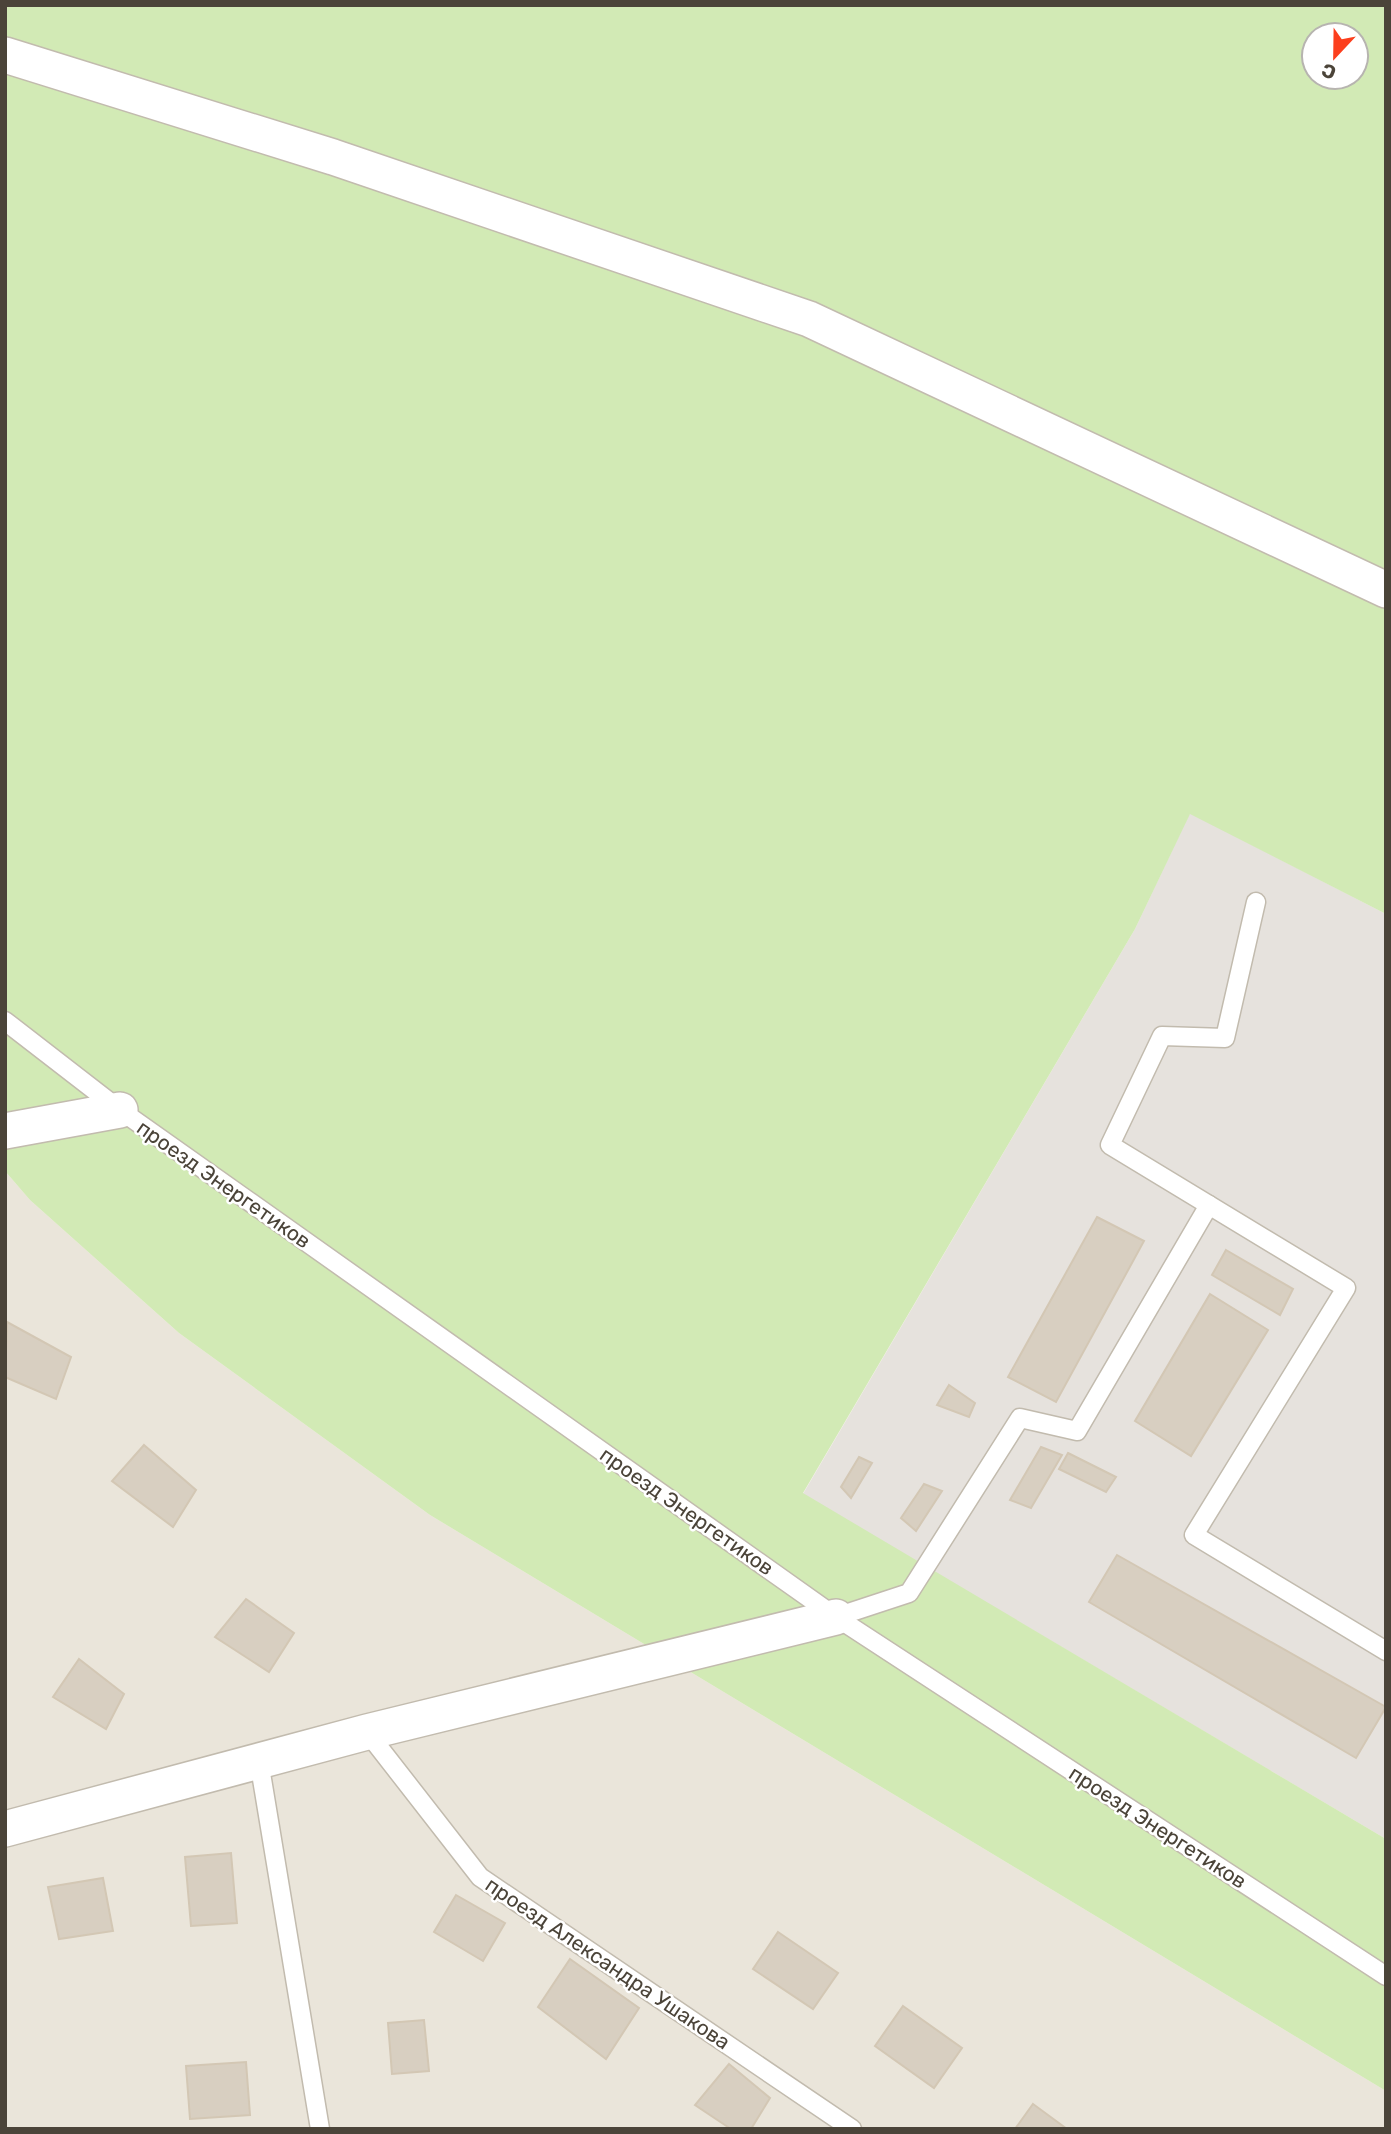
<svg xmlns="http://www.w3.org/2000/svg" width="1391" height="2134" font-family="Rubik,sans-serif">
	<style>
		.residential { fill: #eae5da }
		.industrial { fill: #e6e2dd }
		.green { fill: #d2eab5; fill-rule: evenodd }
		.building { fill: #d8cfc1; stroke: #d3c7b4; stroke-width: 2 }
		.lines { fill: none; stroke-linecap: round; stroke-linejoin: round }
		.lane-casing { stroke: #c2bbae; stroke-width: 21 }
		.street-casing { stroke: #c2bbae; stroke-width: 38 }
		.lane { stroke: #fff; stroke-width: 18 }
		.street { stroke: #fff; stroke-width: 35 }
		.labels { text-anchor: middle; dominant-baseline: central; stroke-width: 5; stroke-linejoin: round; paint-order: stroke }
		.street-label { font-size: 21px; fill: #4b4439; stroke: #fff }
	</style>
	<rect width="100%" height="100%" fill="#f6f3ec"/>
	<path class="residential" d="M5,1171L30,1200L179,1333L430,1515L1386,2091V2129H5Z"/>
	<path class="industrial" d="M1190,813L1386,914V1839L803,1494L1135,929Z"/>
	<path class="green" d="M5,5H1386V914L1190,814L1135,929L803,1493L1386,1839V2091L430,1515L179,1333L30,1200L5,1171ZM1314,35H1356V77H1314Z"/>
	<g class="building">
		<path d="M1097,1217L1144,1241L1056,1402L1008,1377Z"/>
		<path d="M1226,1250L1293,1289L1280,1315L1212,1275Z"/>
		<path d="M1210,1294L1268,1330L1191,1456L1135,1421Z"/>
		<path d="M7,1322L71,1357L56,1399L5,1377Z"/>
		<path d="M949,1385L975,1403L969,1417L937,1405Z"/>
		<path d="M144,1445L196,1490L173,1527L112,1481Z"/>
		<path d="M1041,1447L1062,1455L1031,1508L1010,1500Z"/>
		<path d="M1068,1453L1116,1477L1106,1492L1059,1469Z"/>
		<path d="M859,1457L872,1463L851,1498L841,1487Z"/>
		<path d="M924,1484L942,1491L916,1531L901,1518Z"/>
		<path d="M1117,1555L1386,1707L1356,1758L1089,1602Z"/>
		<path d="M246,1599L294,1633L269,1672L215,1637Z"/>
		<path d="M79,1659L124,1694L106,1729L53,1697Z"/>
		<path d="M231,1853L237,1923L191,1926L185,1857Z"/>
		<path d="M103,1878L113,1931L59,1939L48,1887Z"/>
		<path d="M456,1895L505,1923L483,1961L434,1932Z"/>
		<path d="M778,1932L838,1973L813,2009L753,1969Z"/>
		<path d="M570,1959L639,2008L606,2059L538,2007Z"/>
		<path d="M903,2006L962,2048L934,2088L875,2046Z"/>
		<path d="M424,2020L429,2071L392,2074L388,2023Z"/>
		<path d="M246,2062L250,2115L190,2119L186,2066Z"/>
		<path d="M729,2064L770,2098L751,2129H731L695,2105Z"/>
		<path d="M1033,2104L1067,2129H1015Z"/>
	</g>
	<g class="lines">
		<defs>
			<g id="lane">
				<path d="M1256,902L1225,1038L1162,1036L1110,1145L1346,1288L1194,1535L1386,1651"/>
				<path d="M5,1021L120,1110L836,1617L1386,1976"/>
				<path d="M836,1617L909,1593L1020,1418L1077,1431L1209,1205"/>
				<path d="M367,1732L480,1877L852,2129"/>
				<path d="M259,1761L320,2129"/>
			</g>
			<g id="street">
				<path d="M5,55L333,157L809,319L1386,590"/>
				<path d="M5,1131L120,1110"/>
				<path d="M5,1829L367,1732L836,1617"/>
			</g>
		</defs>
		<use href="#lane" class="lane-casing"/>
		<use href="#street" class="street-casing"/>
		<use href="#lane" class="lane"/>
		<use href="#street" class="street"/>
	</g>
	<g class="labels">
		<g class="street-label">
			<text transform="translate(224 1184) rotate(35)">проезд Энергетиков</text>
			<text transform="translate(687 1511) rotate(35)">проезд Энергетиков</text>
			<text transform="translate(1158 1827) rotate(33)">проезд Энергетиков</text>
			<text transform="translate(608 1963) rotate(34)">проезд Александра Ушакова</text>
		</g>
	</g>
	<rect width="1391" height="2134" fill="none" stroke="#4b4439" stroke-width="14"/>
	<g transform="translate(1335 56) rotate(202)"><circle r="33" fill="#ffffff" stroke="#b7b4b0" stroke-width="2"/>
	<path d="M0-5L12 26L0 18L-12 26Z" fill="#fc3f1d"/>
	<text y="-10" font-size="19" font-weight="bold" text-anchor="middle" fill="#4b4439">С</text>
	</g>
</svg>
